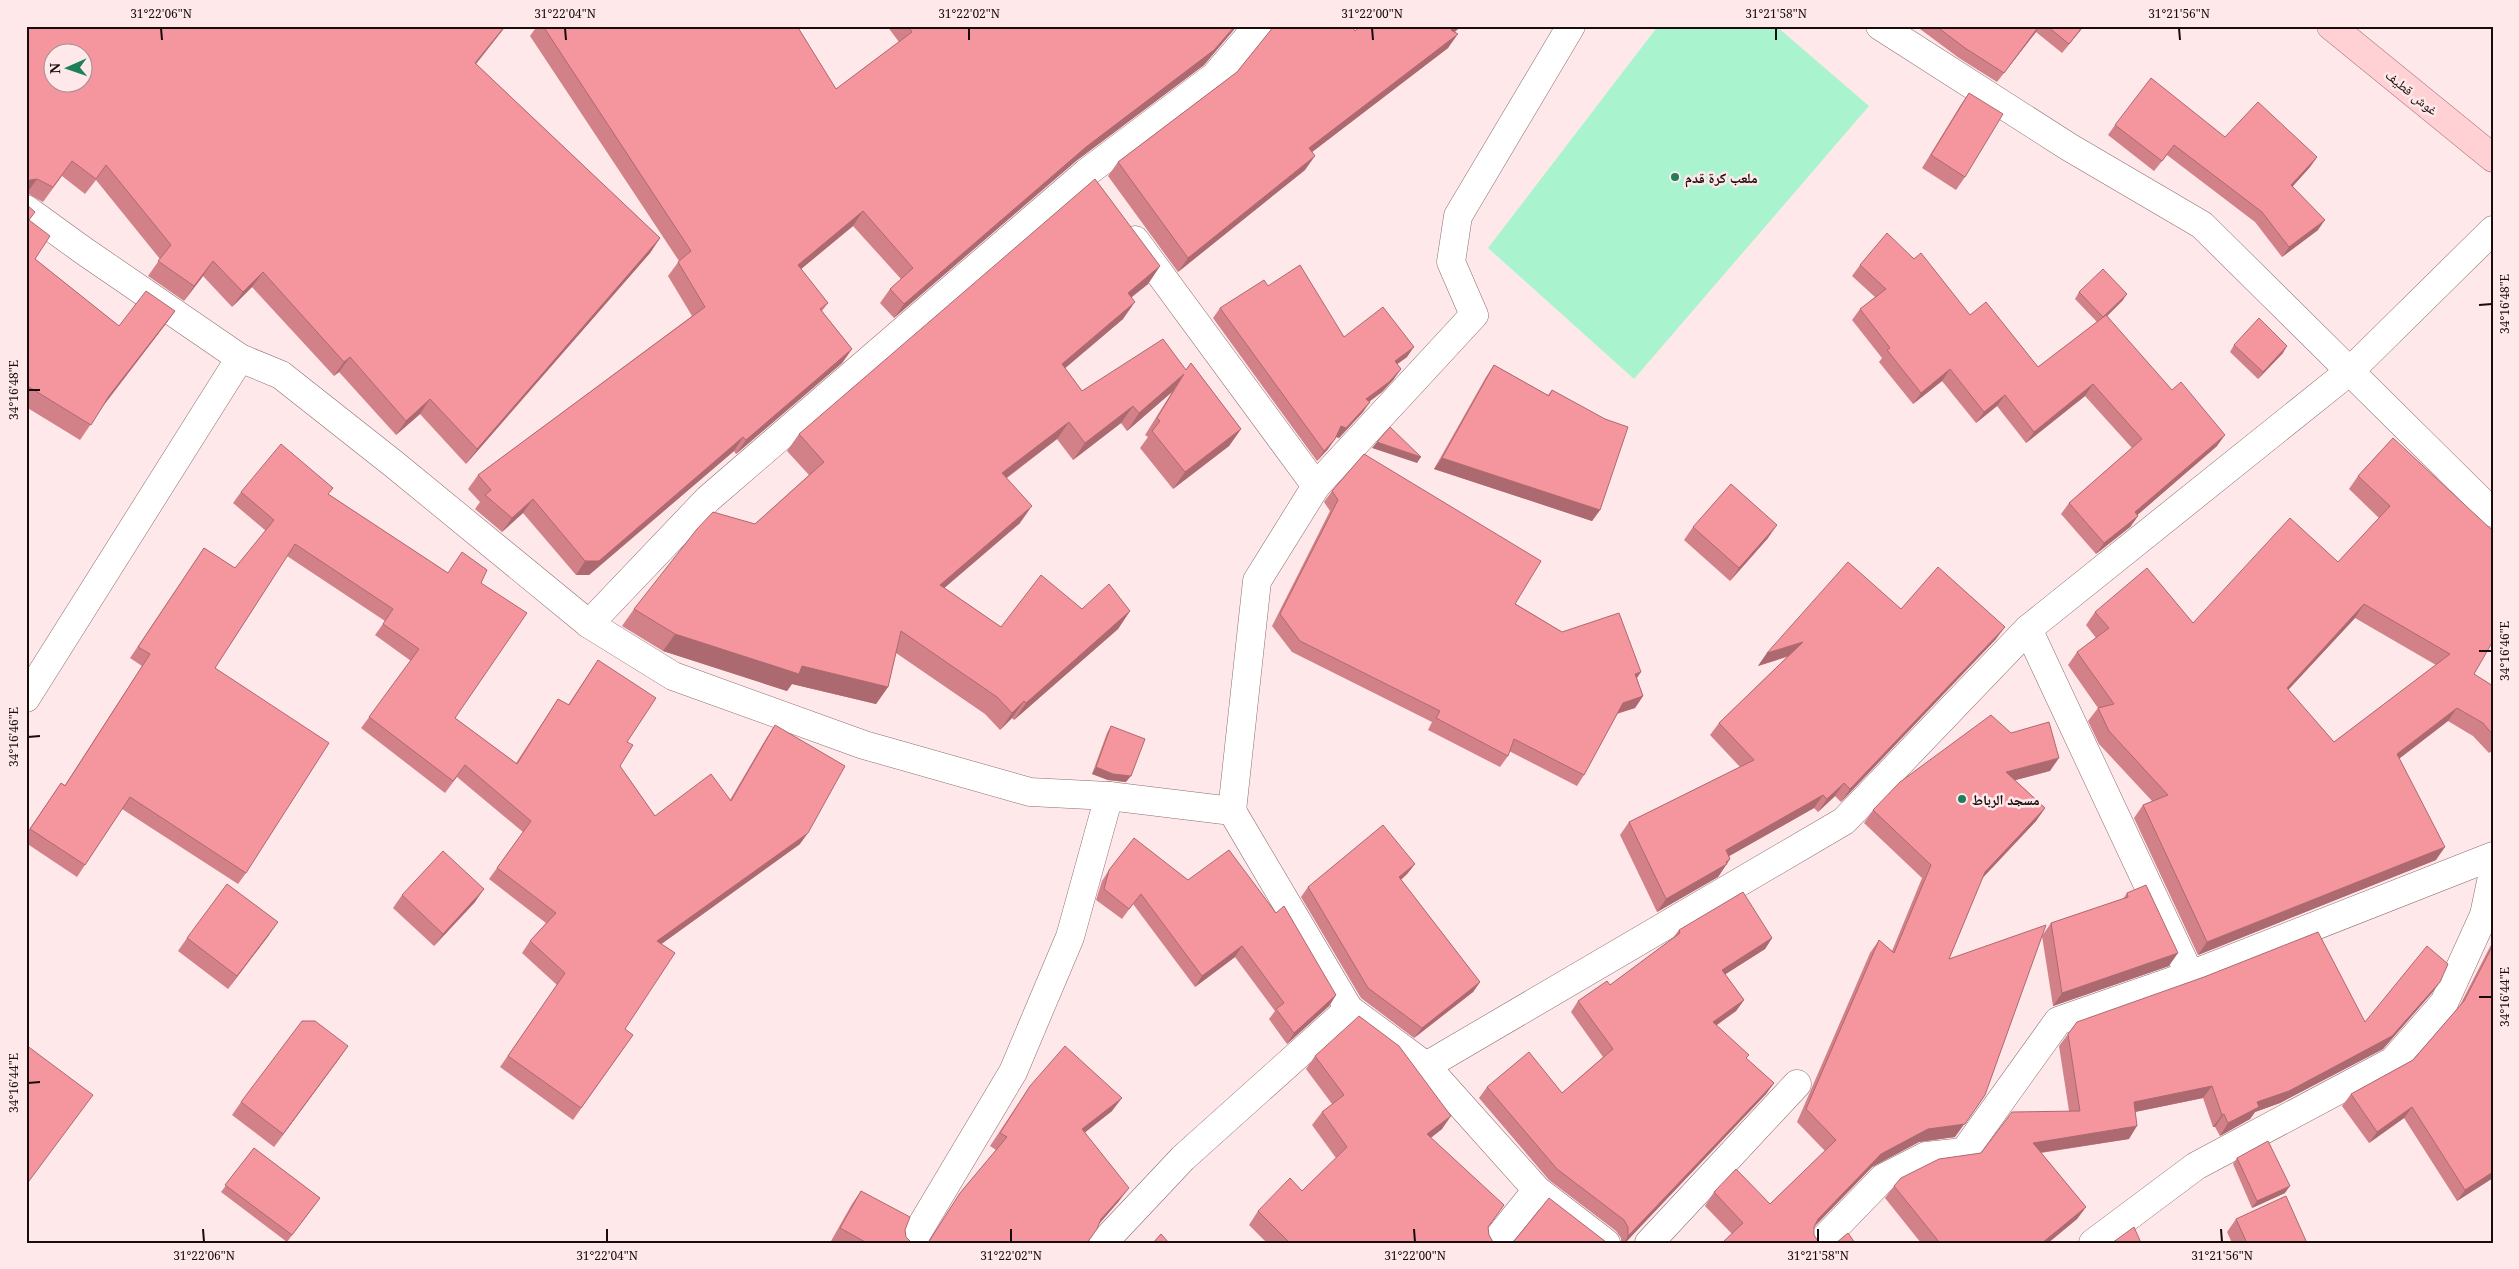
<svg xmlns="http://www.w3.org/2000/svg" width="2519" height="1269" font-family="'Noto Serif','Noto Naskh Arabic',serif">
	<style>
		.green { fill: #a9f4ce }
		.lines { fill: none; stroke-linecap: round; stroke-linejoin: round }
		.minor-casing { stroke: #8d6d6f; stroke-width: 29 }
		.major-casing { stroke: #ae797d; stroke-width: 29 }
		.minor { stroke: #fff; stroke-width: 28 }
		.major { stroke: #ffd1d5; stroke-width: 28 }
		.wall { fill: #d38189; fill-rule: evenodd }
		.shaded-wall { fill: #ac696f }
		.building { fill: #f5969f; stroke: #ac696f; fill-rule: evenodd }
		.ticks { fill: none; stroke: #180c0d; stroke-width: 2 }
		.poi-dot { fill: #1d8059; stroke: #ffe8ea; stroke-width: 2 }
		.labels { text-anchor: middle; dominant-baseline: central; stroke-width: 5; stroke-linejoin: round; paint-order: stroke }
		.street-label { font-size: 14px; fill: #180c0d; stroke: #ffe8ea }
		.poi-label { font-size: 14px; font-weight: bold; fill: #180c0d; stroke: #ffe8ea; text-anchor: start }
		.neatline { fill: none; stroke: #180c0d; stroke-width: 2 }
		.ticks-label { font-size: 12px; text-anchor: middle; fill: #180c0d }
	</style>
	<rect width="100%" height="100%" fill="#ffe8ea"/>
	<path class="green" d="M1658,26H1776L1869,106L1634,379L1488,248Z"/>
	<g class="lines">
		<defs>
			<g id="minor">
				<path d="M1880,26L2069,147L2202,225L2493,513"/>
				<path d="M26,209L84,251L240,358L281,375L395,465L589,624L673,676L864,745L1030,792L1109,796L1232,811L1349,1009L1426,1066L1537,1190L1606,1243"/>
				<path d="M1135,240L1316,486L1257,581L1232,811"/>
				<path d="M1316,486L1474,315L1451,262L1458,216L1571,26"/>
				<path d="M589,624L708,499L1086,173L1215,76L1258,26"/>
				<path d="M2028,629L2190,975"/>
				<path d="M26,698L240,358"/>
				<path d="M1426,1066L1844,821L2028,629L2351,370L2493,230"/>
				<path d="M911,1243L1013,1072L1070,937L1109,796"/>
				<path d="M1103,1243L1183,1158L1349,1009"/>
				<path d="M1494,1243L1537,1190"/>
				<path d="M1649,1243L1797,1084"/>
				<path d="M1820,1243L1883,1178L1926,1156L1964,1152L2058,1021L2190,975L2493,856"/>
				<path d="M2093,1243L2196,1166L2393,1061L2444,1003L2484,915L2493,872"/>
			</g>
			<path id="major" d="M2331,26L2493,158"/>
		</defs>
		<use href="#minor" class="minor-casing"/>
		<use href="#major" class="major-casing"/>
		<use href="#minor" class="minor"/>
		<use href="#major" class="major"/>
	</g>
	<g class="wall">
		<path d="M26,26L476,64L660,238L650,253L466,464L420,414L396,435L339,372L334,376L252,287L232,307L203,276L184,301L148,276L160,259L96,180L85,194L62,176L43,202L27,193Z"/>
		<path d="M537,26H797L836,89L899,42L887,26H1237L1204,65L1076,161L894,318L880,303L890,289L901,279L853,226L801,269L828,303L822,311L852,349L842,363L736,454L734,451L589,575H576L523,513L502,532L475,509L480,502L468,489L478,475L692,316L668,276L679,261L530,36Z"/>
		<path d="M1273,26H1301L1303,28L1355,31L1461,26L1455,32L1448,48L1312,152L1305,170L1178,272L1108,176L1118,162L1237,72L1273,28Z"/>
		<path d="M1916,26H2084L2062,53L2036,32L1997,82L1959,58Z"/>
		<path d="M1969,93L1965,177L1956,190L1922,168L1960,106Z"/>
		<path d="M2115,125L2225,137L2317,157L2310,167L2292,187L2318,230L2282,257L2255,222L2167,155L2154,171L2108,135Z"/>
		<path d="M26,204L35,259L119,326L175,311L165,325L104,405L80,440L26,407Z"/>
		<path d="M1860,265L1970,315L2038,367L2097,322L2075,299L2079,292L2123,300L2107,316L2217,446L2137,515L2138,516L2130,527L2096,554L2061,514L2069,503L2132,448L2085,396L2026,443L1997,406L1976,423L1942,381L1913,404L1879,362L1882,358L1852,320L1860,309L1875,297L1852,276Z"/>
		<path d="M1160,266L1148,284L1131,297L1123,319L1065,368L1082,391L1186,370L1191,363L1241,429L1229,446L1173,489L1140,448L1148,437L1145,435L1172,392L1127,431L1121,423L1073,460L1057,439L1007,478L1020,523L944,588L1001,627L1082,609L1130,611L1118,629L1014,720L1012,718L1000,730L985,714L896,653L888,687L876,704L792,684L787,691L663,651L622,626L634,609L755,524L809,475L787,451L799,434Z"/>
		<path d="M1268,286L1344,337L1407,357L1397,364L1394,379L1382,392L1369,402L1363,412L1339,438L1336,437L1328,449L1317,461L1213,318L1220,308Z"/>
		<path d="M2234,345L2283,353L2258,379L2230,352Z"/>
		<path d="M1494,365L1548,395L1552,390L1600,510L1592,521L1434,469L1486,377Z"/>
		<path d="M2393,438L2474,674L2493,686V750L2489,753L2473,736L2448,721L2399,759L2436,860L2198,955L2134,818L2143,805L2152,801L2099,744L2088,721L2098,708L2068,665L2077,652L2096,638L2086,625L2095,612L2193,623L2338,562L2379,518L2349,489L2358,476ZM2355,618L2436,665L2334,742L2288,690Z"/>
		<path d="M333,488L328,494L448,573L481,583L455,718L516,763L558,699L568,705L598,660L627,742L620,766L655,816L730,800L767,737L775,725L800,844L661,944L625,1029L633,1035L573,1120L500,1067L557,985L522,953L530,941L546,923L489,879L523,832L457,777L445,793L361,728L411,661L375,635L385,621L287,556L215,668L246,873L238,884L122,809L77,877L26,843V834L61,783L65,785L142,666L130,658L204,548L235,568L266,531L233,503L241,492Z"/>
		<path d="M1332,491L1637,678L1643,696L1635,708L1617,714L1584,775L1577,786L1509,751L1508,756L1500,767L1428,730L1432,722L1292,652L1272,626L1330,511L1324,502Z"/>
		<path d="M1693,527L1768,538L1730,581L1684,540Z"/>
		<path d="M1901,609L1996,639L1841,802L1835,796L1818,812L1814,808L1729,856L1730,859L1718,877L1657,912L1620,835L1629,822L1740,767L1710,735L1719,723L1787,657L1758,666L1767,653Z"/>
		<path d="M1111,726L1126,782L1108,780L1092,774L1107,733Z"/>
		<path d="M2050,771L2015,780L2045,808L2036,821L1982,878L1949,959L1955,1137L1919,1142L1872,1167L1814,1227V1235L1818,1241L1732,1234L1705,1206L1714,1192L1770,1204L1825,1151L1797,1122L1870,953L1879,940L1892,951L1922,878L1864,823L1873,810Z"/>
		<path d="M1415,864L1407,874L1401,880L1480,982L1473,992L1414,1038L1361,998L1301,897L1308,887Z"/>
		<path d="M1109,870L1336,995L1329,1006L1287,1044L1269,1019L1275,1011L1235,957L1195,987L1133,904L1122,919L1096,900L1102,881Z"/>
		<path d="M2127,893L2169,966L2053,1006L2042,936L2051,923L2123,899Z"/>
		<path d="M402,895L475,902L434,946L393,908Z"/>
		<path d="M1679,930L1772,938L1765,949L1725,974L1744,1000L1736,1011L1716,1025L1747,1059L1774,1083L1766,1094L1625,1243H1621V1238L1616,1231L1549,1180L1479,1098L1487,1087L1562,1093L1603,1057L1571,1012L1578,1001L1610,985L1672,939Z"/>
		<path d="M269,935L228,989L178,951L187,938Z"/>
		<path d="M2493,941V1178L2457,1201L2404,1118L2369,1143L2342,1106L2351,1094L2413,1060L2459,1007Z"/>
		<path d="M2440,982L2431,994L2383,1049L2280,1103L2255,1112L2250,1119L2220,1136L2215,1127H2213L2203,1098L2135,1112L2129,1139L2041,1153L2086,1207L2077,1219L2048,1243H1921L1885,1198L1894,1186L1981,1153L2069,1111L2059,1046L2077,1022H2365Z"/>
		<path d="M348,1046L274,1147L232,1115L241,1102Z"/>
		<path d="M1315,1056L1442,1129L1431,1138L1488,1227L1489,1235L1493,1242L1496,1243H1267L1249,1225L1258,1211L1302,1191L1336,1158L1312,1125L1322,1112L1332,1104L1306,1069Z"/>
		<path d="M1030,1086L1112,1111L1085,1132L1119,1201L1099,1224L1087,1243H928L960,1193L996,1150L990,1146Z"/>
		<path d="M254,1148L320,1198L287,1242L221,1192Z"/>
		<path d="M2237,1158L2285,1193L2252,1208L2233,1164Z"/>
		<path d="M861,1191L905,1230L906,1237L912,1243H834L831,1241L852,1204Z"/>
		<path d="M2236,1219L2307,1243H2232L2227,1232Z"/>
	</g>
	<g class="shaded-wall">
		<path d="M505,26H506L465,78L475,63Z"/>
		<path d="M1235,26H1237L1204,65L1076,161L894,318L904,304L1086,147Z"/>
		<path d="M1455,26H1461L1441,44L1451,30Z"/>
		<path d="M2039,26L2036,32L1997,82L2004,73Z"/>
		<path d="M2083,26H2084L2062,53Z"/>
		<path d="M1458,34L1448,48L1299,162L1309,148Z"/>
		<path d="M1315,156L1305,170L1178,272L1188,258Z"/>
		<path d="M2317,157L2310,167L2284,196L2291,185Z"/>
		<path d="M37,179L27,193L26,194V183L30,180Z"/>
		<path d="M863,211L853,226L789,279L798,265Z"/>
		<path d="M2325,220L2318,230L2282,257L2289,247Z"/>
		<path d="M660,238L650,253L466,464L477,449Z"/>
		<path d="M213,261L203,276L184,301L194,286Z"/>
		<path d="M1160,266L1148,284L1116,310L1128,293Z"/>
		<path d="M263,272L252,287L232,307L243,292Z"/>
		<path d="M2127,294L2123,300L2099,324L2103,318Z"/>
		<path d="M1135,302L1123,319L1050,381L1062,364Z"/>
		<path d="M175,311L165,325L99,411L109,396Z"/>
		<path d="M2287,346L2283,353L2258,379L2263,372Z"/>
		<path d="M1414,347L1407,357L1388,371L1395,361Z"/>
		<path d="M852,349L842,363L736,454L746,440Z"/>
		<path d="M350,357L339,372L334,376L344,362Z"/>
		<path d="M1401,369L1394,379L1382,392L1359,409L1366,399Z"/>
		<path d="M1950,369L1942,381L1913,404L1921,393Z"/>
		<path d="M1184,374L1172,392L1127,431L1139,413Z"/>
		<path d="M2093,384L2085,396L2026,443L2034,432Z"/>
		<path d="M2005,395L1997,406L1976,423L1984,412Z"/>
		<path d="M430,399L420,414L396,435L406,421Z"/>
		<path d="M1370,402L1363,412L1339,438L1334,436L1341,426Z"/>
		<path d="M1133,406L1121,423L1073,460L1085,443Z"/>
		<path d="M1069,422L1057,439L990,490L1002,473Z"/>
		<path d="M1241,429L1229,446L1173,489L1185,472Z"/>
		<path d="M2225,435L2217,446L2127,524L2135,512Z"/>
		<path d="M743,437L734,451L589,575H576L585,561Z"/>
		<path d="M1335,439L1328,449L1317,461L1324,451Z"/>
		<path d="M1377,442L1421,457L1417,463L1372,448Z"/>
		<path d="M1442,458L1600,510L1592,521L1434,469Z"/>
		<path d="M533,499L523,513L502,532L512,518Z"/>
		<path d="M1032,506L1020,523L928,602L940,585Z"/>
		<path d="M2138,516L2130,527L2096,554L2104,543Z"/>
		<path d="M1777,525L1768,538L1730,581L1739,568Z"/>
		<path d="M2364,604L2355,618L2277,702L2287,688Z"/>
		<path d="M1130,611L1118,629L1014,720L1026,703Z"/>
		<path d="M2005,627L1996,639L1841,802L1850,789Z"/>
		<path d="M675,634L888,687L876,704L792,684L787,691L663,651Z"/>
		<path d="M1803,642L1794,654L1758,666L1767,653Z"/>
		<path d="M1641,672L1633,684L1635,674Z"/>
		<path d="M1643,696L1635,708L1615,714L1623,703Z"/>
		<path d="M1024,701L1012,718L1000,730L1012,713Z"/>
		<path d="M2457,708L2448,721L2388,767L2397,754Z"/>
		<path d="M2059,758L2050,771L1997,785L2006,772Z"/>
		<path d="M1096,767L1131,776L1126,782L1108,780L1092,774Z"/>
		<path d="M1844,783L1835,796L1818,812L1827,799Z"/>
		<path d="M1823,795L1814,808L1717,863L1726,850Z"/>
		<path d="M2045,808L2036,821L1976,885L1985,872Z"/>
		<path d="M808,833L800,844L649,953L657,941Z"/>
		<path d="M2445,847L2436,860L2198,955L2207,942Z"/>
		<path d="M1730,859L1718,877L1657,912L1666,899Z"/>
		<path d="M1415,864L1407,874L1392,887L1399,877Z"/>
		<path d="M484,889L475,902L434,946L443,934Z"/>
		<path d="M278,922L269,935L228,989L237,976Z"/>
		<path d="M1772,938L1765,949L1715,981L1722,970Z"/>
		<path d="M1242,946L1235,957L1195,987L1202,976Z"/>
		<path d="M2178,953L2169,966L2053,1006L2062,993Z"/>
		<path d="M1480,982L1473,992L1414,1038L1422,1028Z"/>
		<path d="M2440,982L2431,994L2383,1049L2280,1103L2255,1112L2250,1119L2220,1136L2228,1123L2257,1102Z"/>
		<path d="M1336,995L1329,1006L1287,1044L1294,1033Z"/>
		<path d="M1744,1000L1736,1011L1706,1033L1713,1022Z"/>
		<path d="M348,1046L339,1059L274,1147L283,1134Z"/>
		<path d="M1774,1083L1766,1094L1625,1243H1624L1628,1236Z"/>
		<path d="M2212,1086L2203,1098L2125,1114L2134,1102Z"/>
		<path d="M1985,1095L1955,1137L1919,1142L1872,1167L1809,1232L1818,1219L1881,1154Z"/>
		<path d="M1122,1098L1112,1111L1073,1142L1082,1129Z"/>
		<path d="M2412,1107L2404,1118L2369,1143L2377,1132Z"/>
		<path d="M2224,1114L2215,1127H2213L2222,1115Z"/>
		<path d="M1451,1116L1442,1129L1418,1147L1427,1134Z"/>
		<path d="M2137,1126L2129,1139L2024,1155L2033,1143Z"/>
		<path d="M2493,1172V1178L2457,1201L2465,1190Z"/>
		<path d="M2290,1186L2285,1193L2252,1208L2257,1201Z"/>
		<path d="M1129,1188L1119,1201L1092,1232L1101,1219Z"/>
		<path d="M2086,1207L2077,1219L2048,1243H2042Z"/>
	</g>
	<g class="building">
		<path d="M26,26H505L475,63L660,238L477,449L430,399L406,421L350,357L344,362L263,272L243,292L213,261L194,286L158,261L171,245L106,165L96,179L72,161L53,187L37,179L30,180L26,183ZM52,52H82V82H52Z"/>
		<path d="M543,26H797L836,89L912,32L908,26H1235L1214,50L1086,147L904,304L890,289L913,268L863,211L798,265L828,303L820,309L852,349L746,440L743,437L599,561H585L533,499L512,518L485,495L491,490L478,475L705,307L678,262L691,251Z"/>
		<path d="M1274,26H1301L1303,28L1305,26H1352L1355,31L1361,26H1455L1451,30L1458,34L1309,148L1315,156L1188,258L1118,162L1237,72Z"/>
		<path d="M1936,26H2039L2004,73L1965,48Z"/>
		<path d="M2047,26H2083L2069,44Z"/>
		<path d="M2151,78L2225,137L2258,102L2317,157L2291,185L2325,220L2289,247L2262,212L2174,145L2162,161L2115,125Z"/>
		<path d="M1969,93L2003,114L1965,177L1931,155Z"/>
		<path d="M1095,179L1160,266L1128,293L1135,302L1062,364L1082,391L1163,339L1186,370L1191,363L1241,429L1185,472L1152,431L1160,421L1157,418L1184,374L1139,413L1133,406L1085,443L1069,422L1002,473L1032,506L940,585L1001,627L1041,575L1082,609L1109,584L1130,611L1026,703L1024,701L1012,713L997,697L901,631L888,687L802,666L799,674L675,634L634,609L697,529L713,512L755,524L824,462L799,434Z"/>
		<path d="M26,204L35,212L29,220L50,236L35,259L119,326L146,291L175,311L109,396L91,425L29,387L26,391Z"/>
		<path d="M1887,233L1914,259L1921,253L1970,315L1986,302L2038,367L2106,315L2172,390L2181,382L2225,435L2135,512L2138,516L2104,543L2069,503L2142,439L2093,384L2034,432L2005,395L1984,412L1950,369L1921,393L1887,350L1890,348L1860,309L1886,289L1860,265Z"/>
		<path d="M1300,265L1344,337L1383,307L1414,347L1395,361L1401,369L1389,382L1366,399L1370,402L1346,428L1341,426L1335,439L1324,451L1220,308L1264,280L1268,286Z"/>
		<path d="M2103,269L2127,294L2103,317L2079,292Z"/>
		<path d="M2259,318L2287,346L2263,372L2234,345Z"/>
		<path d="M1494,365L1549,396L1552,390L1605,419L1628,427L1600,510L1442,458Z"/>
		<path d="M1390,427L1421,457L1377,442Z"/>
		<path d="M2393,438L2493,531V641L2474,674L2493,686V735L2483,723L2457,708L2397,754L2445,847L2207,942L2143,805L2168,795L2109,731L2098,708L2114,704L2077,652L2109,628L2095,612L2147,568L2193,623L2290,518L2338,562L2390,506L2358,476ZM2364,604L2450,654L2334,742L2287,688Z"/>
		<path d="M281,444L333,488L328,494L448,573L462,552L487,570L481,583L527,613L455,718L517,764L558,699L569,705L598,660L656,698L627,742L633,745L620,766L655,816L711,774L731,801L775,725L845,766L808,833L657,941L675,953L625,1029L633,1035L581,1108L508,1056L565,973L530,941L556,913L497,868L531,821L465,765L453,781L369,717L419,649L383,624L393,609L295,544L215,668L329,743L246,873L130,797L85,865L30,829L61,783L65,786L150,654L138,647L204,548L235,568L274,520L241,492Z"/>
		<path d="M1364,454L1541,561L1515,604L1562,632L1619,613L1641,672L1635,674L1643,696L1623,703L1584,775L1514,739L1508,756L1436,718L1440,711L1300,641L1280,614L1338,500L1332,491Z"/>
		<path d="M1731,484L1777,525L1739,568L1693,527Z"/>
		<path d="M1848,562L1901,609L1938,567L2005,627L1850,789L1844,783L1827,799L1823,795L1726,850L1730,859L1726,862L1727,864L1666,899L1629,822L1754,760L1719,723L1803,642L1767,653Z"/>
		<path d="M1991,715L2011,733L2049,722L2059,758L2006,772L2045,808L1985,872L1949,959L2046,925L1985,1095L1965,1124L1928,1129L1881,1154L1818,1219L1814,1227V1235L1818,1241L1822,1243H1722L1743,1223L1714,1192L1736,1169L1770,1204L1836,1140L1806,1109L1879,940L1894,953L1931,865L1873,810L1900,782Z"/>
		<path d="M1111,726L1145,739L1131,776L1113,774L1096,767Z"/>
		<path d="M1383,825L1415,864L1399,877L1480,982L1422,1028L1368,988L1308,887Z"/>
		<path d="M1134,838L1188,880L1229,850L1276,913L1284,906L1336,995L1294,1033L1276,1009L1284,1003L1242,946L1202,976L1141,894L1129,909L1104,889L1109,870Z"/>
		<path d="M443,851L484,889L443,934L402,895Z"/>
		<path d="M227,884L278,922L237,976L187,938Z"/>
		<path d="M2146,885L2178,953L2062,993L2051,923L2128,897L2127,893Z"/>
		<path d="M1743,892L1772,938L1722,970L1744,1000L1713,1022L1749,1055L1746,1058L1774,1083L1628,1236V1227L1624,1220L1557,1169L1487,1087L1529,1052L1562,1093L1613,1049L1578,1001L1607,981L1610,985L1680,933L1679,930Z"/>
		<path d="M2318,932L2365,1022L2427,946L2448,964L2440,982L2392,1036L2289,1091L2257,1102L2259,1107L2228,1123L2224,1114L2222,1115L2212,1086L2134,1102L2137,1126L2033,1143L2086,1207L2042,1243H1940L1894,1186L1901,1178L1939,1159L1981,1153L2012,1112L2080,1111L2068,1034L2077,1022L2204,977Z"/>
		<path d="M2493,945V1172L2465,1190L2412,1107L2377,1132L2351,1094L2413,1060L2464,1001Z"/>
		<path d="M1359,1016L1399,1046L1451,1116L1427,1134L1504,1205L1488,1227L1489,1235L1493,1242L1496,1243H1290L1258,1211L1290,1178L1302,1191L1347,1147L1322,1112L1344,1095L1315,1056Z"/>
		<path d="M302,1021H315L348,1046L283,1134L241,1102Z"/>
		<path d="M26,1045L93,1095L26,1185Z"/>
		<path d="M1065,1046L1122,1098L1082,1129L1129,1188L1101,1219L1097,1229L1087,1243H928L960,1193L1007,1137L1000,1133L1030,1086Z"/>
		<path d="M2268,1141L2290,1186L2257,1201L2237,1158Z"/>
		<path d="M254,1148L320,1198L292,1235L225,1185Z"/>
		<path d="M861,1191L910,1217L905,1230L906,1237L912,1243H867L840,1228Z"/>
		<path d="M2286,1196L2307,1243H2247L2236,1219Z"/>
		<path d="M1549,1198L1606,1242L1609,1243H1511L1515,1240Z"/>
		<path d="M2134,1227L2141,1243H2112Z"/>
		<path d="M1848,1233L1855,1243H1836Z"/>
		<path d="M1161,1234L1169,1243H1153Z"/>
	</g>
	<path class="ticks" d="M161,28L162,40M565,28L566,40M969,28V40M1372,28L1373,40M1776,28V40M2179,28L2180,40M2479,305L2492,304M28,390H40M2479,651H2492M28,737L40,736M2479,997H2492M28,1083L40,1082M203,1229L204,1242M607,1229V1242M1011,1229V1242M1414,1229L1415,1242M1818,1229V1242M2221,1229L2222,1242"/>
	<g class="poi-dot">
		<circle cx="1675" cy="177" r="5"/>
		<circle cx="1962" cy="799" r="5"/>
	</g>
	<g class="labels">
		<g class="street-label">
			<text transform="translate(2412 92) rotate(39)">غوش قطيف</text>
		</g>
		<g class="poi-label">
			<text x="1685" y="177">ملعب كرة قدم</text>
			<text x="1972" y="799">مسجد الرباط</text>
		</g>
	</g>
	<rect width="2519" height="1269" fill="none" stroke="#ffe8ea" stroke-width="55"/>
	<g transform="translate(68 68) rotate(268)"><circle r="24" fill="#ffe8ea" stroke="#a39092"/>
	<path d="M0-4L9 19L0 12L-9 19Z" fill="#1d8059"/>
	<text y="-8" font-size="14" font-weight="bold" text-anchor="middle" fill="#180c0d">N</text>
	</g>
	<rect x="28" y="28" width="2464" height="1214" class="neatline"/>
	<g class="ticks-label">
		<text x="161" y="18">31°22'06"N</text>
		<text x="565" y="18">31°22'04"N</text>
		<text x="969" y="18">31°22'02"N</text>
		<text x="1372" y="18">31°22'00"N</text>
		<text x="1776" y="18">31°21'58"N</text>
		<text x="2179" y="18">31°21'56"N</text>
		<text transform="translate(2505 304) rotate(-90)" y="4">34°16'48"E</text>
		<text transform="translate(14 390) rotate(-90)" y="4">34°16'48"E</text>
		<text transform="translate(2505 651) rotate(-90)" y="4">34°16'46"E</text>
		<text transform="translate(14 737) rotate(-90)" y="4">34°16'46"E</text>
		<text transform="translate(2505 997) rotate(-90)" y="4">34°16'44"E</text>
		<text transform="translate(14 1083) rotate(-90)" y="4">34°16'44"E</text>
		<text x="204" y="1260">31°22'06"N</text>
		<text x="607" y="1260">31°22'04"N</text>
		<text x="1011" y="1260">31°22'02"N</text>
		<text x="1415" y="1260">31°22'00"N</text>
		<text x="1818" y="1260">31°21'58"N</text>
		<text x="2222" y="1260">31°21'56"N</text>
	</g>
</svg>
